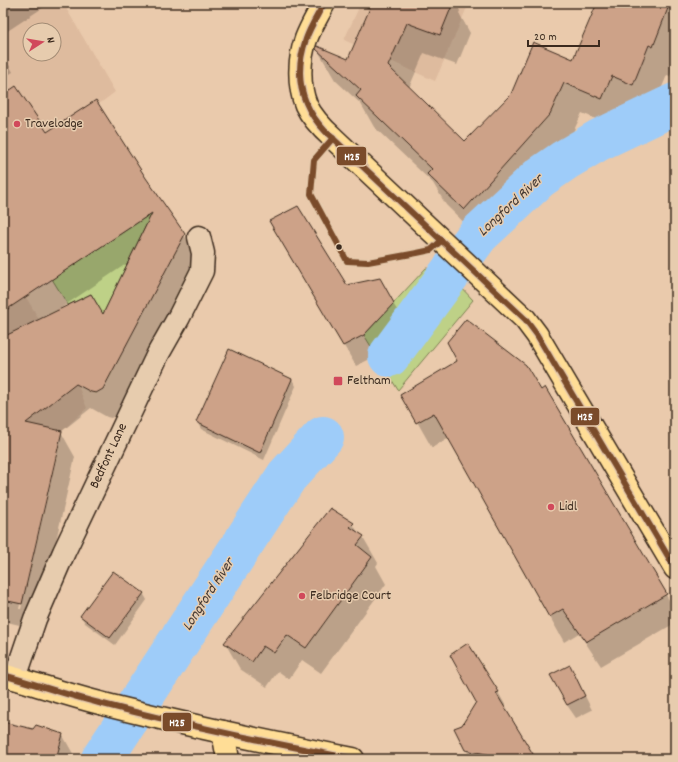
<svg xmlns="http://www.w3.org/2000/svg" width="678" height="762" font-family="Dekko,sans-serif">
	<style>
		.built { fill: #debb9e; fill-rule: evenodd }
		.green { fill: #bed187; stroke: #7c7e52 }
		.shadow { fill: #0003; fill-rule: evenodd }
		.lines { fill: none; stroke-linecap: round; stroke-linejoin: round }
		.river { stroke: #9eccf9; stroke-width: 42 }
		.building { fill: #cda288; stroke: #3b2a1e }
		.minor-casing { stroke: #3b2a1e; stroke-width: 25 }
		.major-casing { stroke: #3b2a1e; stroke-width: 25 }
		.minor { stroke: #e7ccae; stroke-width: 22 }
		.major { stroke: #ffdd96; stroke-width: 22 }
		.bus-1-casing { stroke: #e7ccae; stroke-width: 9 }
		.bus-1 { stroke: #7a4b2a; stroke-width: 6 }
		.poi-dot { fill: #d1495b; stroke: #e7ccae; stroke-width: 1.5 }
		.bus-dot { fill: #3b2a1e; stroke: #e7ccae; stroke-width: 1.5 }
		.labels { text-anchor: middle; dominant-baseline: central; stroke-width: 3; stroke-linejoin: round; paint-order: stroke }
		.poi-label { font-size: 14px; fill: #3b2a1e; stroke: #e7ccae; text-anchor: start }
		.street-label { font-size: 14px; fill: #3b2a1e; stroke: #e7ccae }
		.water-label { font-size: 15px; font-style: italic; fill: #453a34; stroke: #e7ccae }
		.line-badge { stroke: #e7ccae; stroke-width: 1.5 }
		.badge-label { font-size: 11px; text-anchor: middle; font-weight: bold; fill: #fff }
	</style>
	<rect width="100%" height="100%" fill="#eacaac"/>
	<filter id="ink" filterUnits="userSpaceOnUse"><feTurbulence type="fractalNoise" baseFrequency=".025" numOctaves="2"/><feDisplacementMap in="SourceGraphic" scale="8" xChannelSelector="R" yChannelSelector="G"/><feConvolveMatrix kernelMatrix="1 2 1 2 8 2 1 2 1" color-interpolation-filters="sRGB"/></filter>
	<g filter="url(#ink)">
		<g class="built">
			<path d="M3,3H63L115,92L99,104L146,178L8,267L77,383L87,408L62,431L22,604L3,600ZM30,30H54V54H30Z"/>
			<path d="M361,3H469L435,81L344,40Z"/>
		</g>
		<g class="green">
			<path d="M152,213L90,341L99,307L91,294L68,305L52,279Z"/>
			<path d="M426,268L445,270L473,300L398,390L364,335Z"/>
		</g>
		<g class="shadow">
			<path d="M3,3H50L3,34Z"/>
			<path d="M373,3H456L460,11L459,13L470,33L457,65L424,53L409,88L465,142L574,60L598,3H675V65L670,76L667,75L651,114L629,105L619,129L582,113L567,145L482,240L446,205L433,183L374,127L361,104L335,80L317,49L348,60Z"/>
			<path d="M3,54L13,72L3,78Z"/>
			<path d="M3,94L46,133L145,179L184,235L199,260L118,414L111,418L107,417L91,408L61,432L75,457L36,629L3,621ZM129,262L103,316L59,311L58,310ZM56,451H58L21,609H19Z"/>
			<path d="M282,242L347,286L379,279L405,324L376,356L356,366Z"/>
			<path d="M292,379L296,386L264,460L201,429L197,422Z"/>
			<path d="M544,389L675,610V623L601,666L579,633L564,642L449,437L432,448L402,395L541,391Z"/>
			<path d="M353,524L359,534L363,537L378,563L376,566L386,584L321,673L302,660L289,679L278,671L267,687L240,669L225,643Z"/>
			<path d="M143,593L147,600L115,645L85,623L81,616Z"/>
			<path d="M451,655L498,692L508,710L506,711L535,759H472L466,750L463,726L478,702Z"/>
			<path d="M570,666L592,710L576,718L567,705Z"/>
			<path d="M3,723L34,730L62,734L76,759H3Z"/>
		</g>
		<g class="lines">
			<g class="river">
				<path d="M389,356L478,235L539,178L565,160L599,140L675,104"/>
				<path d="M102,759L287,476L323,437"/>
			</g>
		</g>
		<g class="building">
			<path d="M360,3H453L440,35L407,23L388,66L465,141L511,94L533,42L573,59L597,3H670L653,47L649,45L633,85L612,76L602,99L564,83L550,114L464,210L427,174L432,169L356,96L361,90L316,49L317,46L348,59L370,8L360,5Z"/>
			<path d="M16,86L47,132L96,100L146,178L185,234L103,389L96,393L91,392L76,384L26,423L62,431L22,604L3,600V337L91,294L103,314L152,213L3,312V95Z"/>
			<path d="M298,206L347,285L380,278L394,303L364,335L343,346L269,221Z"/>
			<path d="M466,319L526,365L541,390L545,387L667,594L586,642L563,609L549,617L434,413L416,423L400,395L457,361L447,342Z"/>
			<path d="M229,349L292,379L260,453L196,422Z"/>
			<path d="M330,508L354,523L350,527L364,536L357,545L372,557L306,648L287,635L274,653L263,646L252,662L224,643Z"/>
			<path d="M113,571L144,593L110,638L80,616Z"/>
			<path d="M468,643L499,692L496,693L536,759H513L465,750L454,728L462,725L476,702L450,655Z"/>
			<path d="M570,665L585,696L567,705L550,675Z"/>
			<path d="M3,722L33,729L36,725L63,734L56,759H3Z"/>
		</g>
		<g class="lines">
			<defs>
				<path id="minor" d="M15,678L35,619L64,552L158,354L179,317L202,271L203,253L199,237"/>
				<g id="major">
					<path d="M324,3C318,15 311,26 306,39C299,58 298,85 306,105C312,118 323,129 333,138L525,319L537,335L675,568"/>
					<path d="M3,675C39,685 74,697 111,706C191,726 272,743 353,759"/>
					<path d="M223,732L228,759"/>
				</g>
			</defs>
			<use href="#minor" class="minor-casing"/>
			<use href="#major" class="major-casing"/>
			<use href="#minor" class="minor"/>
			<use href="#major" class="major"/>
			<defs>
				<g id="bus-1">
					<path d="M324,3C318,15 310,27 306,39C294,74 300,105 325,131L525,319L537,335L675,568"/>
					<path d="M333,138L314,160L311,194L347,261L368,262L417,253L431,250L441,241"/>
					<path d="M3,675C35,684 67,695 99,703C183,725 268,742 353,759"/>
				</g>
			</defs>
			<use href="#bus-1" class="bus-1-casing"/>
			<use href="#bus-1" class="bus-1"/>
		</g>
	</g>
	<g class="poi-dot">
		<circle cx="17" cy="124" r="4"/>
		<rect x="333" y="376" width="10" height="10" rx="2"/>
		<circle cx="551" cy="507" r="4"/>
		<circle cx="302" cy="596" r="4"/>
	</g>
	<circle class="bus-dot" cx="339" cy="247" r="3.5"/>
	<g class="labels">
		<g class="poi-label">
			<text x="25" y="124">Travelodge</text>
			<text x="347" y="381">Feltham</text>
			<text x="559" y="507">Lidl</text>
			<text x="310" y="596">Felbridge Court</text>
		</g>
		<g class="street-label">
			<text transform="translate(109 456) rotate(-65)">Bedfont Lane</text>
		</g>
		<g class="water-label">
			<text transform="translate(511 206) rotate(-43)">Longford River</text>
			<text transform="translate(209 595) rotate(-57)">Longford River</text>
		</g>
	</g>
	<g class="line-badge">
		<rect x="336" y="146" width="31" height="20" rx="4" fill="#7a4b2a"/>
		<rect x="570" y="407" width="30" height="19" rx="4" fill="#7a4b2a"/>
		<rect x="162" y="712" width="30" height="20" rx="4" fill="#7a4b2a"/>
	</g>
	<g class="badge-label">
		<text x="352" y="160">H25</text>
		<text x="585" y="420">H25</text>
		<text x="177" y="726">H25</text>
	</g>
	<rect width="678" height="762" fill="none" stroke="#e7ccae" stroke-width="16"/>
	<rect x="8" y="8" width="662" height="746" fill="none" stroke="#3b2a1e" stroke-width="1.5" filter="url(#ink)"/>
	<g transform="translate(42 42) rotate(78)"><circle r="19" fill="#e7ccae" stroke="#a28b74"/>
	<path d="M0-3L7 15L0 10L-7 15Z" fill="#d1495b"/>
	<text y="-6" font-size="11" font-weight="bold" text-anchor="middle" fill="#3b2a1e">N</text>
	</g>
	<path d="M528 40v6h71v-6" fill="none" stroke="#3b2a1e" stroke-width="2"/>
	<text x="534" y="40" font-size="12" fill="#3b2a1e" stroke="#e7ccae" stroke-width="3" paint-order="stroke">20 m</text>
</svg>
